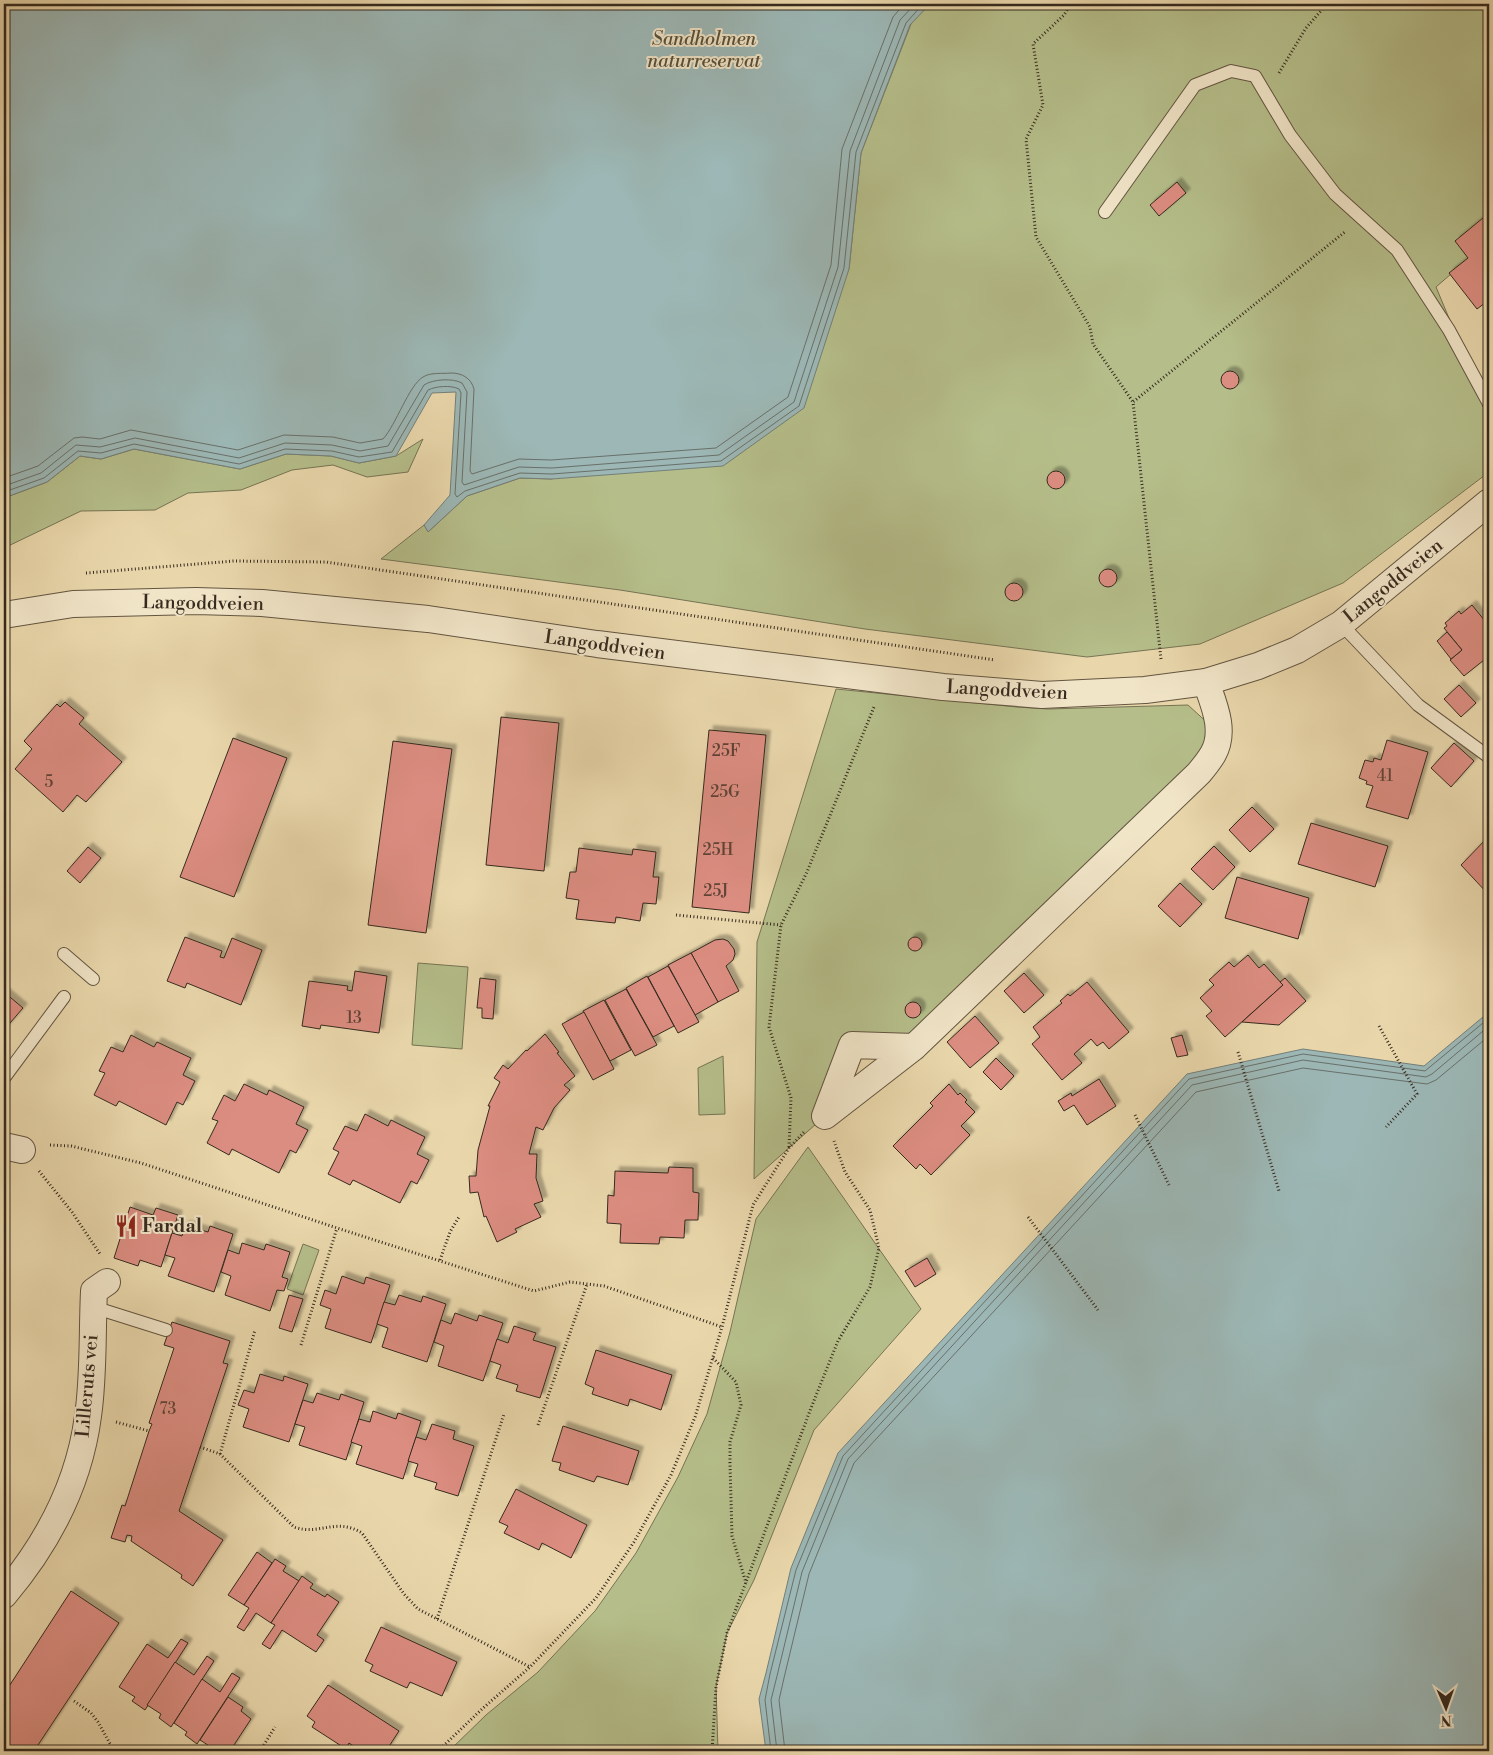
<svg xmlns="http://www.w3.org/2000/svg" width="1493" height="1755" font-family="'Libre Bodoni',serif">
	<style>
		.green { fill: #b5be8a; stroke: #767454 }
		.water { fill: #9cb7b5; stroke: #737f79 }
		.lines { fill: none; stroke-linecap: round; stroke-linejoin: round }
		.shore { stroke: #69706a; stroke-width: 1 }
		.building { fill: #dc8d81; stroke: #362a1e; filter: url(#shadow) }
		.service-casing { stroke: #635541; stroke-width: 14 }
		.minor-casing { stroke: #635541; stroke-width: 28 }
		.path { stroke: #362a1e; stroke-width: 3; stroke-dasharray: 1 2.5; stroke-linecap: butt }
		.service { stroke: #f1e5c8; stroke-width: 12 }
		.minor { stroke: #f1e5c8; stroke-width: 26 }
		.labels { text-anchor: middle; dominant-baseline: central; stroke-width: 4; stroke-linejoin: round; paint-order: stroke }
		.number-label { font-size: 16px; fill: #604337 }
		.park-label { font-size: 19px; font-style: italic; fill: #564f39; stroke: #f1e5c8 }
		.street-label { font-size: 19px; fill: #362a1e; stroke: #f1e5c8 }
		.poi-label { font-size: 19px; font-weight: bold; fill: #362a1e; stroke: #f1e5c8; text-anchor: start }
	</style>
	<defs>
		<filter id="shadow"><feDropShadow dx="4.5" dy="-4.5" stdDeviation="1" flood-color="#0004"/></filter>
	</defs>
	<rect width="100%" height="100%" fill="#e9d7ab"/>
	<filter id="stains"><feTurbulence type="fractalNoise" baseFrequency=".004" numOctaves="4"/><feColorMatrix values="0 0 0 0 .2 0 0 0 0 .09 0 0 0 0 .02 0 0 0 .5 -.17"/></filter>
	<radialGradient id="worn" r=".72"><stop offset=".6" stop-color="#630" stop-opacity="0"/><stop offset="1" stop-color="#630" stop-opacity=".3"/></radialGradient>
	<g class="green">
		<path d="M466,4H1489V241L1436,287L1489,414V472L1343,583L1200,644L1087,657L865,629L620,590L381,559L424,525L429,531L467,496L520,478L552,479L849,269L861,153L911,24Z"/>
		<path d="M423,439L408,472L367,477L333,465L292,470L241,490L188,493L155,510L81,511L4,548V498L47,482L80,456L101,459L134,449L240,469L286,454L331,456L359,463L396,456Z"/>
		<path d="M836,689L1017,707L1048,709L1188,705L1211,726L1199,773L914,1047L852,1045L825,1116L754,1179L757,942Z"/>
		<path d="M418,963L468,967L462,1049L412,1045Z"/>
		<path d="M723,1056L725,1114L699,1115L698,1068Z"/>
		<path d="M808,1147L921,1309L814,1430L754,1580L727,1633L716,1687L718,1751H449L486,1715L538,1672L595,1611L636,1553L678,1477L707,1414L730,1332L756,1219Z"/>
		<path d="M303,1244L319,1250L303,1295L287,1289Z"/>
	</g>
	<g class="water">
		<path d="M4,4H930L910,25L861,153L849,269L804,408L723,466L552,479L520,478L467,496L428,532L424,525L450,495L456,392L432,393L396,456L359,463L331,456L286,454L240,469L134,449L101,459L80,456L47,482L4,498Z"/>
		<path d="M1489,1012V1751H766L759,1699L766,1673L791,1568L838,1453L1187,1074L1303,1049L1424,1066Z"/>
	</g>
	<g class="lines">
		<g class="shore">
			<path d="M4,478L38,466L74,438L82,437L100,439L131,430L238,450L284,435L333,437L360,443L383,439C396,425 409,385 423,377C431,372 442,374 451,373C462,373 471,378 474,389L470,471L472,474L519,459L551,460L716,448L788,397L831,265L842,149L893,17L904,4"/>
			<path d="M4,486L41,473L76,445L100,447L135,438L239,458L285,443L332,445L360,451L388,446L424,385C433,379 453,378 462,383L467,392L462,482L464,485L519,467L552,468L719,455L794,402L838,267L850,151L900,20L915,4"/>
			<path d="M4,492L44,478L78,451L101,453L134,444L239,464L285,449L332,451L359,457L392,452L428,390C436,386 451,385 459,389L461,393L455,494L457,497L465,491L520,473L552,474L721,461L799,406L844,268L856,152L906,23L923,4"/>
			<path d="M771,1751L765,1700L770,1674L796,1570L843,1456L1189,1079L1303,1054L1425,1071L1489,1018"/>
			<path d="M777,1751L771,1700L777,1676L802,1572L848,1459L1192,1085L1303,1060L1426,1077L1432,1074L1489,1026"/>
			<path d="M785,1751L779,1700L784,1678L809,1574L854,1463L1196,1092L1303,1068L1427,1084L1436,1080L1489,1036"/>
		</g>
	</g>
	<g class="building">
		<path d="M1177,182L1186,193L1159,216L1150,205Z"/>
		<path d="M1489,213V300L1477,309L1449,273L1468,258L1455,241Z"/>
		<circle cx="1230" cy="380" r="9"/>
		<circle cx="1056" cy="480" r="9"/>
		<circle cx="1108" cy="578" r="9"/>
		<circle cx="1014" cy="592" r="9"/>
		<path d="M1472,605L1489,626V656L1464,676L1450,660L1462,650L1444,628L1447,626L1445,623L1459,611L1461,614Z"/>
		<path d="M1447,632L1462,650L1451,659L1437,641Z"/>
		<path d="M1459,685L1476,703L1461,717L1444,699Z"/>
		<path d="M65,702L84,718L79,724L122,762L86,802L77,795L63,812L15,769L32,749L24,741L57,704L60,707Z"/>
		<path d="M501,717L559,723L544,871L486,865Z"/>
		<path d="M709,730L766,735L749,913L692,907Z"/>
		<path d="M233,738L287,758L234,897L180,877Z"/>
		<path d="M1387,740L1428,752L1408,819L1366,807L1373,786L1366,784L1367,781L1359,778L1365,760L1373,762L1374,758L1381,760Z"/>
		<path d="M393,741L452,749L426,933L368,925Z"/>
		<path d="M1454,743L1474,761L1451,787L1431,768Z"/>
		<path d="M1252,807L1274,829L1250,852L1229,830Z"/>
		<path d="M1311,823L1388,846L1375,887L1298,864Z"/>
		<path d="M1489,836V895L1461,865Z"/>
		<path d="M1214,846L1235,867L1213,890L1191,869Z"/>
		<path d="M88,847L101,858L80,883L67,871Z"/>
		<path d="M579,848L632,855L633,849L656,852L653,877H659L656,904L643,903L640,921L616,917L615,923L576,919L579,900L566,898L570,872H576Z"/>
		<path d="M1237,877L1309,898L1298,939L1225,918Z"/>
		<path d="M1180,883L1202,904L1180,927L1158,906Z"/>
		<circle cx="915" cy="944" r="7"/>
		<path d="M185,937L222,951L220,957L224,958L232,938L262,950L241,1005L187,983L185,988L167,981Z"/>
		<path d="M723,939L728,941L734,949L735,954L733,960L726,966L739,991L718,1002L691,953L715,940Z"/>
		<path d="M691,953L718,1002L695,1015L668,965Z"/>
		<path d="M1248,955L1259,968L1264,964L1283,985L1225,1037L1206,1016L1212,1011L1200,998L1214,985L1209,980L1229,962L1234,967Z"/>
		<path d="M668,966L699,1022L678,1033L648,977Z"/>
		<path d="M355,971L387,976L379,1033L321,1025L320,1029L302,1026L309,981L348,986L347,990L352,991Z"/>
		<path d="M1024,973L1044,995L1024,1013L1004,991Z"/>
		<path d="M647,976L674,1026L653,1037L626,988Z"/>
		<path d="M480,978L496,980L493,1019L482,1018V1008H477Z"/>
		<path d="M1285,978L1306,1001L1279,1025L1242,1022L1283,985L1280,982Z"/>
		<path d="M1087,982L1129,1032L1109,1049L1103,1042L1097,1046L1091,1039L1074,1054L1082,1063L1062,1080L1032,1044L1040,1037L1033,1027L1062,1003L1060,1001L1068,994L1070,996Z"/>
		<path d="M626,989L657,1045L635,1056L605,1000Z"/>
		<path d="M4,992L23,1008L4,1030Z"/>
		<path d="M604,1000L631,1050L610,1061L583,1011Z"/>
		<circle cx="913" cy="1010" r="8"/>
		<path d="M584,1012L614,1069L593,1080L562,1024Z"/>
		<path d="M975,1016L999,1043L970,1068L947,1042Z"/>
		<path d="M545,1034L559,1052L557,1053L575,1076L564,1085L570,1090L554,1108L543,1130L536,1127L529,1154H537L536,1178L543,1201L534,1204L541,1217L515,1229L517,1232L497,1242L486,1216L484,1217L478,1192L470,1193L469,1176H476L478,1150L490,1106H488L500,1082L494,1078L503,1065L508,1069L526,1050L527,1051Z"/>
		<path d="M131,1035L154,1047L157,1042L191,1058L183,1075L195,1081L183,1105L177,1102L166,1125L119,1101L116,1106L94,1095L105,1073L99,1071L111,1047L123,1052Z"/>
		<path d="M1182,1035L1188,1055L1177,1057L1171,1038Z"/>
		<path d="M996,1058L1014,1076L1001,1090L983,1072Z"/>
		<path d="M1099,1079L1116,1106L1087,1125L1074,1105L1064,1111L1058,1101L1071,1093L1072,1096Z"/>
		<path d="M244,1084L267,1095L269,1090L304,1107L296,1124L308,1130L296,1153L290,1150L279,1173L232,1149L229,1155L207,1143L218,1121L212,1119L224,1095L235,1101Z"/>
		<path d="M949,1084L958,1095L960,1093L967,1100L965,1102L975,1112L961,1126L970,1135L931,1175L920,1164L916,1169L893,1146L933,1106L930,1103Z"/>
		<path d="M365,1114L388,1126L391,1120L425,1137L417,1154L429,1160L417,1184L411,1181L400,1203L353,1180L350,1185L328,1174L339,1152L333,1149L345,1126L357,1131Z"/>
		<path d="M669,1167L693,1168V1192L699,1193L698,1220H685L684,1238L660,1237L659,1244L620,1243L621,1224L607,1223L608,1195L614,1196L615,1171L668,1173Z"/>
		<path d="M130,1207L153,1215L156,1208L178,1215L161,1267L140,1260L138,1266L114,1258Z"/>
		<path d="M185,1225L208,1232L210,1226L233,1234L214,1292L168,1276L175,1258L165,1255L172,1233L182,1236Z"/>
		<path d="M242,1243L264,1250L266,1244L290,1252L282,1277L288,1279L284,1291L277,1290L270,1311L225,1295L231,1276L221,1272L228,1250L239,1254Z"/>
		<path d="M927,1258L936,1274L915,1287L905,1271Z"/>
		<path d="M342,1276L364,1284L366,1277L390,1285L371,1343L325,1328L331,1309L320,1305L325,1290L336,1294Z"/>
		<path d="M289,1295L303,1299L292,1332L279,1328Z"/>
		<path d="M399,1295L421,1302L423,1296L446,1304L427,1362L382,1347L388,1328L377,1324L384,1302L395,1305Z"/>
		<path d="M455,1313L477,1321L479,1315L503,1323L483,1381L438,1366L444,1346L434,1342L441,1320L451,1324Z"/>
		<path d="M172,1322L230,1341L223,1363L228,1364L179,1511L223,1540L193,1586L181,1578L182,1575L131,1541L132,1536L127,1535L125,1542L111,1538L122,1505L125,1506L149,1431L152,1424L149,1423L174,1348L164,1345Z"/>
		<path d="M514,1326L536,1333L533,1340L556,1347L540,1398L516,1391L518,1385L496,1378L501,1365L490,1361L497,1339L508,1343Z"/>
		<path d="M596,1350L672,1375L661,1410L630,1399L628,1406L592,1394L594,1388L585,1384Z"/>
		<path d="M260,1374L283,1381L284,1376L308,1384L289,1442L243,1427L249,1409L238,1405L244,1390L254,1393Z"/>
		<path d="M317,1393L339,1400L341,1394L364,1402L346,1460L299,1445L305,1427L295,1424L303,1400L313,1403Z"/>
		<path d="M373,1411L396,1419L398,1413L421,1421L403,1479L356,1464L362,1446L351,1442L359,1419L370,1422Z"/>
		<path d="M432,1424L455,1431L453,1439L474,1446L458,1496L435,1489L437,1483L414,1476L418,1464L408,1461L416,1437L426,1440Z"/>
		<path d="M563,1426L639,1451L628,1485L597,1476L594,1482L559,1470L561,1463L552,1461Z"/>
		<path d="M516,1489L587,1525L571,1558L542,1543L539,1550L504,1533L508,1526L499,1522Z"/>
		<path d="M257,1552L272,1563L244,1605L228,1595Z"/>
		<path d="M275,1559L286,1566L283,1571L299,1581L271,1623L256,1613L244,1631L237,1627L249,1608L244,1605Z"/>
		<path d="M302,1576L313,1584L310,1588L325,1597L327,1594L339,1602L317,1635L324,1640L316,1652L282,1630L270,1649L262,1644L275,1625L271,1623Z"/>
		<path d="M71,1591L119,1623L34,1751H4V1694Z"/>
		<path d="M381,1627L457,1662L442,1696L410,1682L407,1688L370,1671L373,1665L365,1661Z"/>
		<path d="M181,1639L188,1643L145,1710L132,1701L135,1697L119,1687L147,1644L168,1658Z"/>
		<path d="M207,1656L214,1661L171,1727L159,1718L161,1714L147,1705L175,1662L194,1675Z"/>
		<path d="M232,1673L240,1678L197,1744L185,1735L187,1732L174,1723L202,1679L220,1692Z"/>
		<path d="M328,1685L399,1731L386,1751H361L349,1743L346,1749L312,1727L315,1722L307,1716Z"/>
		<path d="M228,1697L243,1707L241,1711L251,1719L230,1751H212L214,1749L200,1740Z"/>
	</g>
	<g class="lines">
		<defs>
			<g id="service">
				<path d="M1105,212L1195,85L1231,71L1255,76L1290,135L1335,194L1397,250L1449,330L1489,404"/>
				<path d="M1341,624L1418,705L1489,757"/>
				<path d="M64,954L93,979"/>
				<path d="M4,1078L64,997"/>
				<path d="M93,1307L166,1330"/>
			</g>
			<g id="minor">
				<path d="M4,615L73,604L196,601L262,603L428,619L597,644L943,687L1042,695L1145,690L1206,682L1258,666L1297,650L1341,624L1489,502"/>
				<path d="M914,1047L852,1045L825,1116L914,1047L1199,773C1204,767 1209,761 1213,754C1226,731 1214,705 1206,682"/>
				<path d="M4,1146L22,1150"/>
				<path d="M4,1595C48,1543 79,1485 88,1416C94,1375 92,1333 94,1291L107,1282"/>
			</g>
		</defs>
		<use href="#service" class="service-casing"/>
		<use href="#minor" class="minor-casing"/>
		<g class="path">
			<path d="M1071,4L1064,15L1033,44L1043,105L1026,139L1036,237L1090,327L1093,344L1133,402"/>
			<path d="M1279,73L1306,28L1327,4"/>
			<path d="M86,573L234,561L326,562L995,660"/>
			<path d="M1161,659L1133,402L1346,231"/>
			<path d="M676,915L781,925"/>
			<path d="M1379,1026L1417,1094L1386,1127"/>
			<path d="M1238,1052L1279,1191"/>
			<path d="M1135,1115L1169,1185"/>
			<path d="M50,1145L71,1146L141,1163L337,1228L534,1291L570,1282L604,1286L722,1327"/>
			<path d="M789,1147L791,1098L769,1027L781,925L807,872L874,707"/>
			<path d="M39,1171L72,1212L100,1254"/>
			<path d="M1028,1217L1098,1310"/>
			<path d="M440,1260L450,1232L459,1217"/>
			<path d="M301,1345L337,1228"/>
			<path d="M713,1358L736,1382L741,1405L730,1442V1463L732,1536L746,1583"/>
			<path d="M116,1422L149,1431"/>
			<path d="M538,1425L587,1284"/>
			<path d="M200,1447L220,1454L294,1527C319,1536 336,1517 362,1533L404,1594L418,1609L530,1667"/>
			<path d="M220,1454L255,1330"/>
			<path d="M437,1619L504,1414"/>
			<path d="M74,1701L91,1713L98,1722L114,1751"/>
			<path d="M260,1751L275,1727"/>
			<path d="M438,1751L482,1709L530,1667L596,1598L634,1542L671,1475L695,1417L722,1327L753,1205L789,1148L804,1132"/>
			<path d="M712,1751L716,1687L727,1633L811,1408L838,1341L870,1287L879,1248L870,1210L845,1172L834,1141"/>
		</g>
		<use href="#service" class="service"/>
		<use href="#minor" class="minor"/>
	</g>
	<defs>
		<symbol id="restaurant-bare" viewBox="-9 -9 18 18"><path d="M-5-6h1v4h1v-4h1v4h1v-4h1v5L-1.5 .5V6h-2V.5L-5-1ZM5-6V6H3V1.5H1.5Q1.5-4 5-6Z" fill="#8f2418" stroke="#f1e5c8" stroke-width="2.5" paint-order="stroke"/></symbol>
	</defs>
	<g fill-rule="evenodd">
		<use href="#restaurant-bare" x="110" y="1210" width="32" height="32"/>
	</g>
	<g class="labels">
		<g class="number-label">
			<text x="726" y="751">25F</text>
			<text x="1385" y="776">41</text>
			<text x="49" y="782">5</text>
			<text x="725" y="792">25G</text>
			<text x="718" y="850">25H</text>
			<text x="716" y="891">25J</text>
			<text x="354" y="1018">13</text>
			<text x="168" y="1409">73</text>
		</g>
		<g class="park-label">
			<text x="704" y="39">Sandholmen<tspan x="704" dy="22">naturreservat</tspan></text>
		</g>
		<g class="street-label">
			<text transform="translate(1393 581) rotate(-39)">Langoddveien</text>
			<text transform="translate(203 603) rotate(1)">Langoddveien</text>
			<text transform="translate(605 645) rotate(8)">Langoddveien</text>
			<text transform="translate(1007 690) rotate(3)">Langoddveien</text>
			<text transform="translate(87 1386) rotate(-85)">Lilleruts vei</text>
		</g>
		<g class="poi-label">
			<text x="142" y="1226">Fardal</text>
		</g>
	</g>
	<rect width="1493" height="1755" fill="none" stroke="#e9d7ab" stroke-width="20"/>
	<rect x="5" y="5" width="1483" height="1745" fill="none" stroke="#362a1e" stroke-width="2.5"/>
	<rect x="10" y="10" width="1473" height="1735" fill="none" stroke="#362a1e"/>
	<g transform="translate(1446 1708) rotate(178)" stroke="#f1e5c8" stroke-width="4" paint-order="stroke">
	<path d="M0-4L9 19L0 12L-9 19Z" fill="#362a1e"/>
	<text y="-8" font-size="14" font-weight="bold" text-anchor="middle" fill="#362a1e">N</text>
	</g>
	<rect width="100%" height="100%" filter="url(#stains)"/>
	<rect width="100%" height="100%" fill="url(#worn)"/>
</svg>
